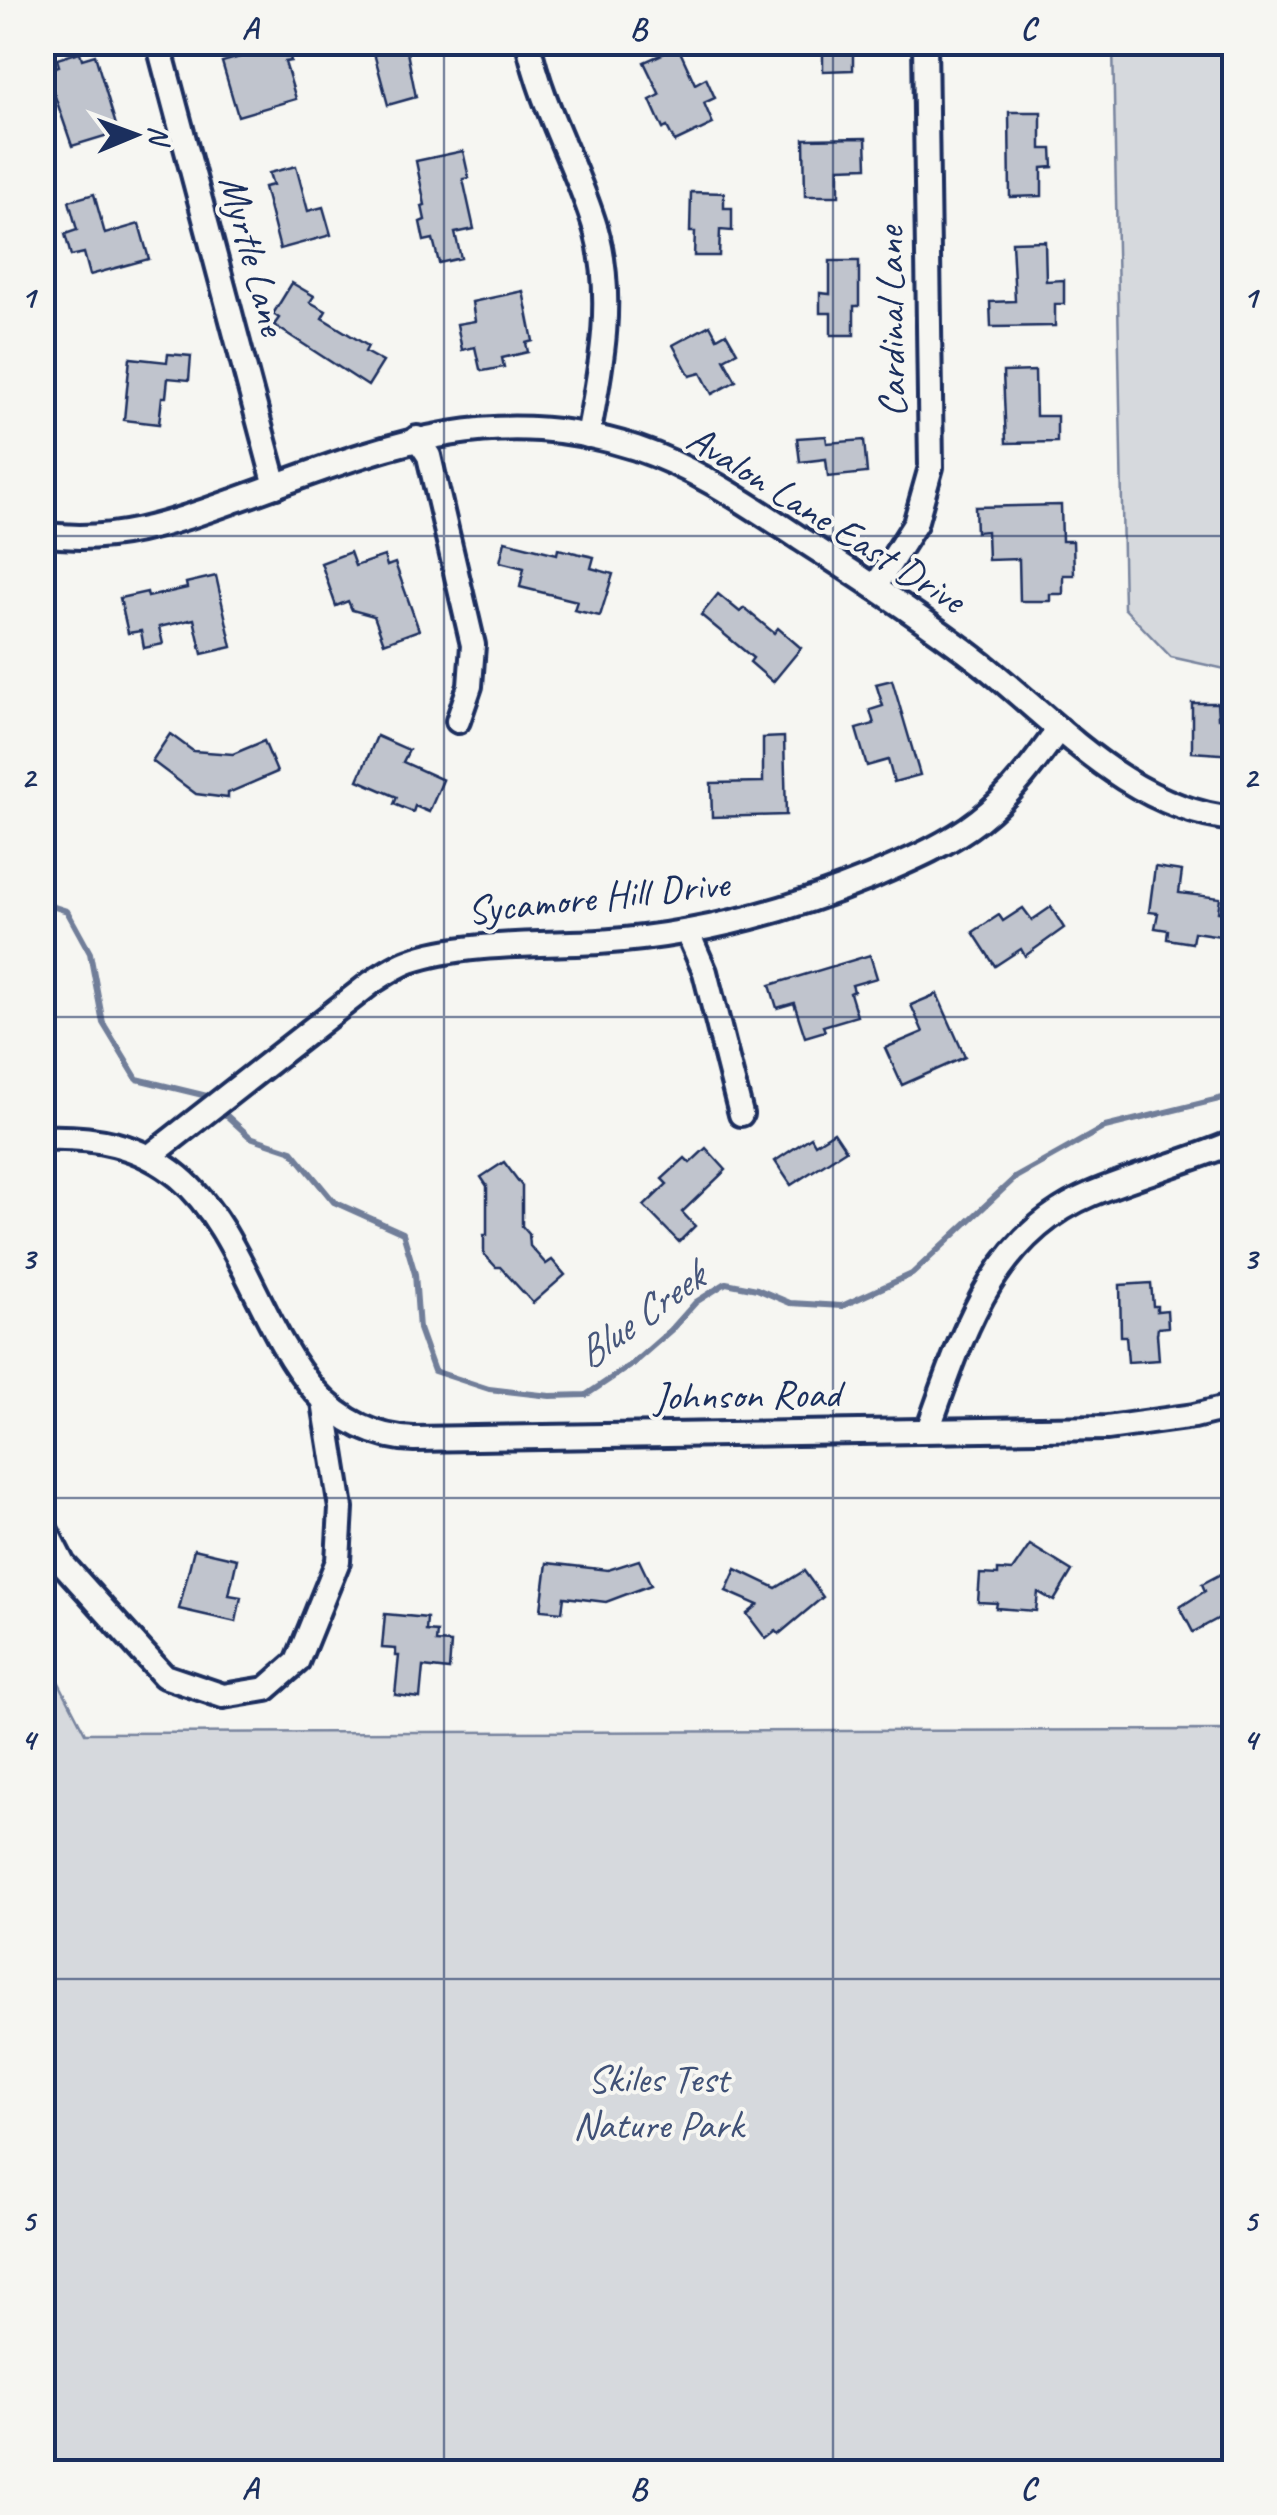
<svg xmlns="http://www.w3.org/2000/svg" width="1277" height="2515" font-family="Caveat,sans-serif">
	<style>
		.green { fill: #d6d9dd; stroke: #78849e; stroke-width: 2.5 }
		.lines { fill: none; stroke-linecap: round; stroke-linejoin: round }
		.stream { stroke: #717e99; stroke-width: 6 }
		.building { fill: #c0c4cd; stroke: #1b2f5e; stroke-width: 2.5 }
		.minor-casing { stroke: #1b2f5e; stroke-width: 30 }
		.minor { stroke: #f6f6f2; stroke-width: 22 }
		.grid { fill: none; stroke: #1b2f5e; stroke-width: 2.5; stroke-opacity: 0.55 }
		.labels { text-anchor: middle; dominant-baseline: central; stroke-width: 8; stroke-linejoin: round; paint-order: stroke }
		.street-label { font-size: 40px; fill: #1b2f5e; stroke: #f6f6f2 }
		.park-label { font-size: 40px; fill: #405177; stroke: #f6f6f2 }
		.water-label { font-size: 42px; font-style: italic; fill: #46567b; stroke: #f6f6f2 }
		.neatline { fill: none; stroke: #1b2f5e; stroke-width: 4 }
		.grid-label { font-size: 32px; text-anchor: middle; font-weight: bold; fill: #1b2f5e }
	</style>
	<rect width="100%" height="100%" fill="#f6f6f2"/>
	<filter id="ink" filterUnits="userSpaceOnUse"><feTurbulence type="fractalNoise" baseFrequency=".01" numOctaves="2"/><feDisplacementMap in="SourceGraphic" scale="20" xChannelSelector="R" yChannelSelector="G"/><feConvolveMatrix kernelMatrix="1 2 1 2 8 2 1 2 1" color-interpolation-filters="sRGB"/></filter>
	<g filter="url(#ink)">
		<g class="green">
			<path d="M1113,43H1234V671L1171,657L1124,608Z"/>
			<path d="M42,1650L85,1733L1234,1730V2472H43Z"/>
		</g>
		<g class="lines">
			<g class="stream">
				<path d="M42,903L67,911L90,953L103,1023L137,1079L207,1096"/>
				<path d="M226,1115L250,1137L292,1151L334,1202L403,1233L415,1274L419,1329L434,1371L489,1389L550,1396L586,1395L631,1365L671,1330L696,1302L726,1283L757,1289L790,1303L842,1306L912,1274L1016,1177L1105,1127L1223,1098L1234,1084"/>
			</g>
		</g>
		<g class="building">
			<path d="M274,42H286L291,61L285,62L296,99L238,116L222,62L262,51L260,46Z"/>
			<path d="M371,42H405L416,97L388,105Z"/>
			<path d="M823,42H853V70L823,71Z"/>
			<path d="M678,47L695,84L706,78L715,98L704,103L713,124L675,142L667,127L663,129L650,100L660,95L644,62Z"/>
			<path d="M80,52L82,59L95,55L118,132L72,146L46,70L59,66L57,59Z"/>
			<path d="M1009,112H1041V149H1052L1053,167L1042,168V196L1010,197Z"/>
			<path d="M866,138L867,167L839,168V196H805L804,139Z"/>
			<path d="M463,151L469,178L463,179L474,229L455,233L461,258L439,263L433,239L424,241L420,222L425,220L422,206L425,205L416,161Z"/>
			<path d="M296,166L308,211L323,207L331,235L280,249L264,187L273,185L269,173Z"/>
			<path d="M691,192L724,193V208H732V231L720,230L719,256H694L695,232H690Z"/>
			<path d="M94,194L105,234L139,224L149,259L90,275L84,253L71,256L65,234L77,230L69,201Z"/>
			<path d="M1045,241L1046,281L1064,280V304H1055V326L991,327L990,302L1015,301L1012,242Z"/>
			<path d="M830,261H859V306H854V335H831V313H820V293L830,294Z"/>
			<path d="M292,283L314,296L310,302L326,311L322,318L368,346L365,352L383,362L368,386L274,325L279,318L273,314Z"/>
			<path d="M523,291L533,341L526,343L528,352L502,358L504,367L483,371L480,369L475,347L462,350L457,324L475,321L472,302Z"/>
			<path d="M710,325L717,338L726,333L737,352L724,359L736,381L712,394L701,373L690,376L673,345Z"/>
			<path d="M168,354L191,356L189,380L168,378L166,397H162L159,424L124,420L130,358L167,362Z"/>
			<path d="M1035,371L1036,416H1057V442L1006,443L1003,372Z"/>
			<path d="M826,436L827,443L864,440L867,473L828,477L826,459L800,462L797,438Z"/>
			<path d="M1061,505L1062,541H1073L1074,575H1063V594H1050V601H1020L1019,559L988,560L987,531L976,532L975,507Z"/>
			<path d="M505,541L557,554L558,549L594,557L591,568L613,574L600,616L574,610L577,601L520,587L524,568L500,562Z"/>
			<path d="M350,552L355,566L384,556L387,566L395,563L419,630L384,643L374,616L352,610L348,601L336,606L321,563Z"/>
			<path d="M216,576L232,647L202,654L194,619L159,627L163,644L144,648L141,631L128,633L120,598L147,592L148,597L187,588L186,583Z"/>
			<path d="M718,594L740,612L744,608L774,633L778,628L801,648L773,682L750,662L753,658L701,615Z"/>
			<path d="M892,680L920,775L894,782L888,760L867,766L856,729L874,724L870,710L883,706L876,684Z"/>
			<path d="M1192,703H1217L1218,718H1234V755L1192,752Z"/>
			<path d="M170,734L193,751L233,754L264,741L277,772L228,793V798L196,794L152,761Z"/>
			<path d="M377,736L409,750L403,762L443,780L429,812L415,806L413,812L394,804L397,797L358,780Z"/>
			<path d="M784,737L786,815L712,817L711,783L763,782V738Z"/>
			<path d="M1155,867L1182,871L1179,893L1220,898L1218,912L1234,915V938L1194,932L1192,943L1167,939L1168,930L1155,928L1158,913L1149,912Z"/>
			<path d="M1051,907L1064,928L1025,956L1021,949L995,966L973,932L999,915L1003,921L1023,908L1032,920Z"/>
			<path d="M870,955L877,978L852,985L854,991L850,993L857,1016L823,1026L825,1031L805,1037L794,1003L777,1008L770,985Z"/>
			<path d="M937,994L965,1057L902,1085L885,1048L923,1032L911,1005Z"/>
			<path d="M834,1132L846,1150L791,1185L775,1161L811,1137L815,1144Z"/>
			<path d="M706,1148L726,1170L682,1212L695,1226L679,1242L644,1206L667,1184L662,1179L685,1158L690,1163Z"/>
			<path d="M504,1162L522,1186V1226L529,1234L530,1246L546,1264L552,1260L565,1275L533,1303L500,1267H496L484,1254V1235H487V1186L481,1177Z"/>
			<path d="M1151,1283L1153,1306H1157V1311L1167,1310L1168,1327L1158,1328L1157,1334L1159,1360L1128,1362L1126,1336H1121L1120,1285Z"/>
			<path d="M1030,1545L1072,1571L1054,1601L1038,1592L1036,1611L996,1608L997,1603L978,1602L980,1574L998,1575V1570L1012,1571Z"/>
			<path d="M194,1549L237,1559L229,1595L241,1597L236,1622L179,1609Z"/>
			<path d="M639,1560L651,1585L606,1602L564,1597L562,1612L541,1610L547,1563L608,1570Z"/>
			<path d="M1234,1567V1610L1193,1632L1180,1607L1205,1591L1202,1584Z"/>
			<path d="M736,1569L776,1588L804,1571L823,1597L779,1634L776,1631L766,1639L747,1614L758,1605L726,1591Z"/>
			<path d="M385,1614L427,1618L426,1631L437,1632L436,1642L451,1643L449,1670L423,1667L420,1698L395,1695L399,1656H396V1649L382,1648Z"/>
		</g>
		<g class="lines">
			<defs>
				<g id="minor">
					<path d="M158,42L276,486"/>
					<path d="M528,42C542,109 577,165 596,230C615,299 601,368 588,436"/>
					<path d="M417,438L429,456L473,645L470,686L458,721"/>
					<path d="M42,534C111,545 169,524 233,501C374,451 484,399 636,448C696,468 748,504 801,539C862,578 923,618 981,663C1058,724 1130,809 1234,819"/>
					<path d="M875,587L915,524L931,467L925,42"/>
					<path d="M688,933L705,972L741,1114"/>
					<path d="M42,1138C93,1136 139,1144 179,1177C267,1250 273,1434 414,1439L1107,1428L1194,1416L1234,1406"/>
					<path d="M149,1157L371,983C383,975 396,966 410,961C462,942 543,945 599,942C695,936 783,913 871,877C908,861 947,845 979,820C1011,795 1035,762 1059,729"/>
					<path d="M928,1430C962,1336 991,1236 1091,1194C1138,1174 1188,1162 1234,1142"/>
					<path d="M42,1523L63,1564L164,1676L223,1696L266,1689L297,1662L338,1561L341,1508L324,1402"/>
				</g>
			</defs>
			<use href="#minor" class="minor-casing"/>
			<use href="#minor" class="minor"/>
		</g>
	</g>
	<path class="grid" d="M444,42V2472M833,42V2472M42,536H1234M42,1017H1234M42,1498H1234M42,1979H1234"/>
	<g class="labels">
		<g class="street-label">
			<text transform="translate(253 255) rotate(75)">Myrtle Lane</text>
			<text transform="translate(891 322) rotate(-91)">Cardinal Lane</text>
			<text transform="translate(826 519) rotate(32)">Avalon Lane East Drive</text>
			<text transform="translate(598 897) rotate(-6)">Sycamore Hill Drive</text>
			<text transform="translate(747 1395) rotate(-1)">Johnson Road</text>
		</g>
		<g class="park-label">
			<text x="658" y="2079">Skiles Test<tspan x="658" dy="46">Nature Park</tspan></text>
		</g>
		<g class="water-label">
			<text transform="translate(640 1316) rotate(-36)">Blue Creek</text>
		</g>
	</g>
	<rect width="1277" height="2515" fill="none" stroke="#f6f6f2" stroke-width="110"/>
	<g transform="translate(135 135) rotate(89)" stroke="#f6f6f2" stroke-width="8" paint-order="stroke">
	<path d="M0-8L18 38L0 25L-18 38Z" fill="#1b2f5e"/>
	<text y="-15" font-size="28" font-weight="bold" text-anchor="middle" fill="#1b2f5e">N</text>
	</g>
	<rect x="55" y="55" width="1167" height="2405" class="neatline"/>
	<g class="grid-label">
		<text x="250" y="39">A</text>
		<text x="638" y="39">B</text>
		<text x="1028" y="39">C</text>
		<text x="28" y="307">1</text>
		<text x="1250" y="307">1</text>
		<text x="28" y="788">2</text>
		<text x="1250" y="788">2</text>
		<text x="28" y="1269">3</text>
		<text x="1250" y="1269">3</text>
		<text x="28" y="1750">4</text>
		<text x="1250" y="1750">4</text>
		<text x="28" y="2231">5</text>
		<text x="1250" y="2231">5</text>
		<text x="250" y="2499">A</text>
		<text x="638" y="2499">B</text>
		<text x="1028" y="2499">C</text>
	</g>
</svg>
